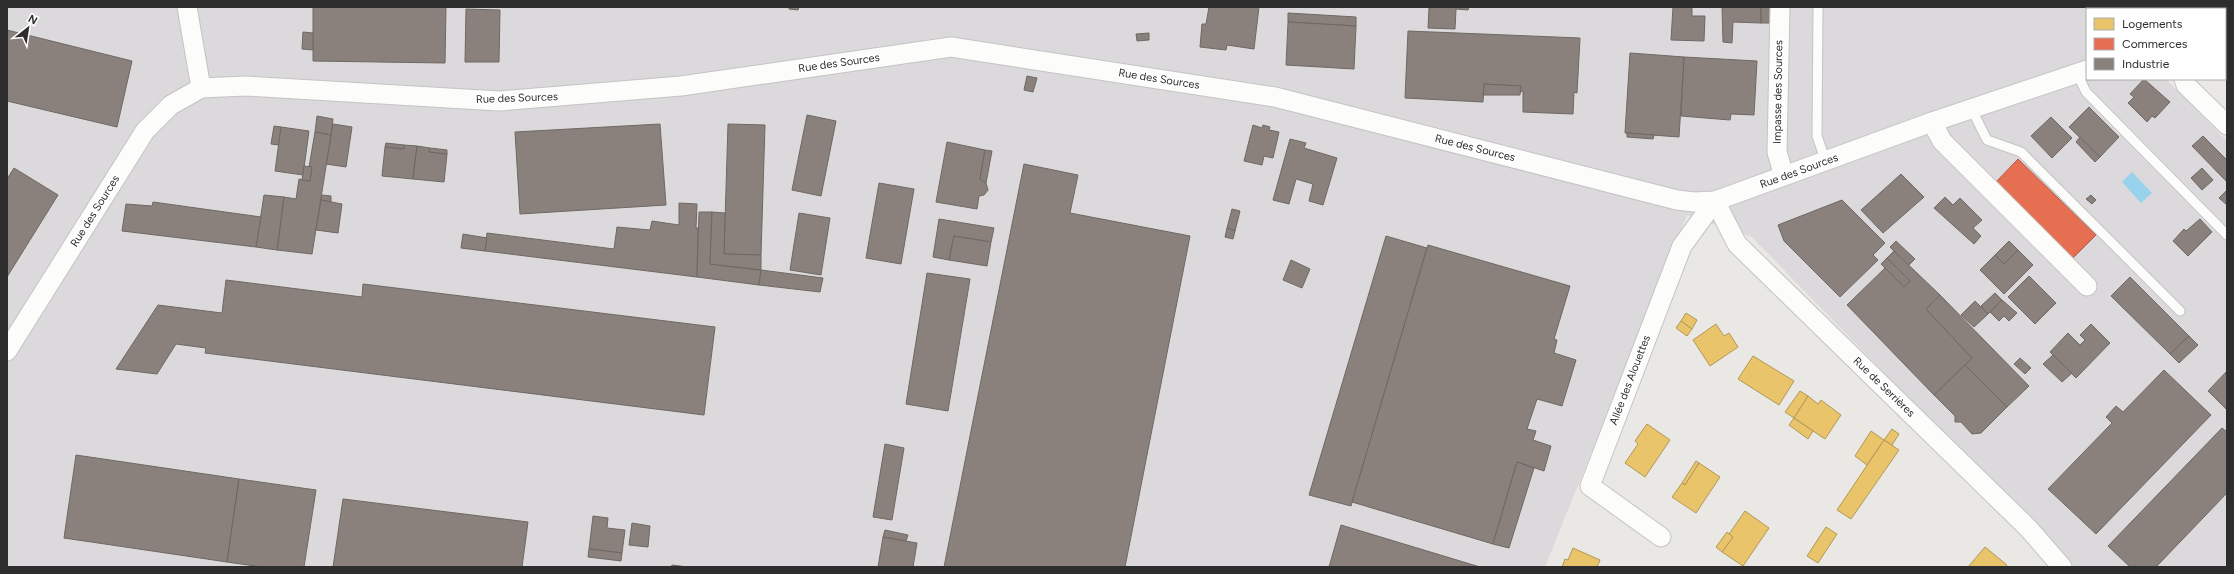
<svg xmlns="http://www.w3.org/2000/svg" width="2234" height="574" font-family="Figtree,sans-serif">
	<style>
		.industrial { fill: #dbd9db }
		.water { fill: #98d2ec }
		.homes { fill: #e9c46a; stroke: #b19758 }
		.shops { fill: #e76f51; stroke: #af5b46 }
		.industry { fill: #8a817c; stroke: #6e6864 }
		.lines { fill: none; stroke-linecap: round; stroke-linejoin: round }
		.lane-casing { stroke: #c4c4c4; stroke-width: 11 }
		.street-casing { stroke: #c4c4c4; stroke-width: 21 }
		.lane { stroke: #fcfcfb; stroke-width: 9 }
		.street { stroke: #fcfcfb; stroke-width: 19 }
		.labels { text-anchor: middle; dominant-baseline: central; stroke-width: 4; stroke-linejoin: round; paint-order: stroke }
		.street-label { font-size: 11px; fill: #2d2d2d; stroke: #fff }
	</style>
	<rect width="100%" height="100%" fill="#eae8e4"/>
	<path class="industrial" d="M7,7H2227V14H2225V9H2087V79H2166L2227,141V567H2073L1752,237L1687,215L1545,567H7Z"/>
	<path class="water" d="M2132,172L2152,193L2141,203L2122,182Z"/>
	<g class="homes">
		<path d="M1686,313L1697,320L1692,329L1681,321Z"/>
		<path d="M1681,321L1692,329L1687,336L1676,328Z"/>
		<path d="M1716,324L1724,336L1729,333L1738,347L1710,366L1693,340Z"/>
		<path d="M1753,356L1794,381L1779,405L1738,379Z"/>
		<path d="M1800,391L1808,396L1794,418L1785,412Z"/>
		<path d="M1808,396L1818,404L1821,400L1841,415L1825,439L1794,418Z"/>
		<path d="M1794,418L1813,431L1808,439L1789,425Z"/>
		<path d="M1647,424L1670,440L1645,477L1625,463L1638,444L1635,441Z"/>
		<path d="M1892,429L1899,434L1892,445L1884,440Z"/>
		<path d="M1871,431L1884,440L1867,465L1855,456Z"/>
		<path d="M1884,440L1899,450L1851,519L1837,510Z"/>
		<path d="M1696,461L1699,463L1685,485L1682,483Z"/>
		<path d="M1699,463L1720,477L1696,513L1672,497L1682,483L1685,485Z"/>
		<path d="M1745,511L1769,528L1743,566L1722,552L1733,537L1729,534Z"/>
		<path d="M1826,527L1837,534L1818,563L1807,556Z"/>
		<path d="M1727,532L1733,537L1722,552L1716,547Z"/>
		<path d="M1985,547L2007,565L2005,567H1968Z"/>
		<path d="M1573,548L1600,560L1597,567H1562L1565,559L1568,560Z"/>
	</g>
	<path class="shops" d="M2018,159L2096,235L2072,259L1995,183Z"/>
	<g class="industry">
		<path d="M313,7H446L445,63L313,61Z"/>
		<path d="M789,7H799L798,10L789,9Z"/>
		<path d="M1209,7H1259L1254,49L1227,45L1226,50L1200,47L1202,24H1206Z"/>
		<path d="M1444,7H1469L1468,10L1456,9L1455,29L1428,28L1429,8Z"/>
		<path d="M1673,7H1692V16H1705L1704,41L1671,40Z"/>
		<path d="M1722,7H1761V23L1733,22L1732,43L1723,42Z"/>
		<rect x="1761" y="7" width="12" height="16"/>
		<path d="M466,9L500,10L499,62H465Z"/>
		<path d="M1288,13L1356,17V26L1288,22Z"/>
		<path d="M1288,22L1356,26L1354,69L1286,65Z"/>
		<path d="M7,30L132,61L117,127L7,101Z"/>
		<path d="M1408,31L1580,38L1577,93L1574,92L1573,114L1523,112V91L1520,92L1521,86L1484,84L1483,102L1405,98Z"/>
		<path d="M303,32L313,33V50L302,49Z"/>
		<path d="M1149,33V40L1137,41L1136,34Z"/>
		<path d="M1630,53L1684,57L1679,137L1625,133Z"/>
		<path d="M1684,57L1757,61L1754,115L1731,114L1730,120L1681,116Z"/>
		<path d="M1027,76L1037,78L1033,92L1024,90Z"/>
		<path d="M2144,79L2170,102L2155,118L2152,116L2147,122L2128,103L2134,97L2130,94Z"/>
		<path d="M1484,84L1521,86L1520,95H1483Z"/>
		<path d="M2089,107L2119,137L2100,157L2069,127Z"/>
		<path d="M807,115L836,121L821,196L792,190Z"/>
		<path d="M317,116L333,119L331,135L315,132Z"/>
		<path d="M2051,117L2072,138L2052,158L2031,136Z"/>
		<path d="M333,124L352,127L346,167L326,164Z"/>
		<path d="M660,124L666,205L520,214L515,132Z"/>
		<path d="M728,124L765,125L761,255L724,254Z"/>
		<path d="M1253,125L1262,128L1263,125L1270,127L1269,130L1279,132L1273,158L1264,156L1262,165L1244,161Z"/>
		<path d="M274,126L281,127L279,145L271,144Z"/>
		<path d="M281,127L309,131L303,175L275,171Z"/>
		<path d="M315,132L331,135L312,254L277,250L284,197L296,199L299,179L310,181L312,167H309Z"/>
		<path d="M1627,133L1654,135L1653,139L1627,137Z"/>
		<path d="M2203,136L2227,160V182L2192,146Z"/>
		<path d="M2080,137L2100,157L2095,162L2076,142Z"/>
		<path d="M1290,139L1306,143L1304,148L1337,158L1323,205L1309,201L1313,184L1296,179L1289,204L1273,200Z"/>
		<path d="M947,142L985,150L980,179L986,183L988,190L984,195L979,196L977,209L936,202Z"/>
		<path d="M386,143L404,145V149L385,147Z"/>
		<path d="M404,145L417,146L413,179L382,176L385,147L404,149Z"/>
		<path d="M417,146L430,148L429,152L447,154L444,182L413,179Z"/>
		<path d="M430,148L447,150V154L429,152Z"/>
		<path d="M985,150L992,151L986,183L980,179Z"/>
		<path d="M1024,164L1078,175L1070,213L1190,236L1125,567H944Z"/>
		<path d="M304,166L312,167L310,181L302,180Z"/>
		<path d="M14,168L58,195L7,277V179Z"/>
		<path d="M2202,168L2213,180L2202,190L2191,178Z"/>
		<path d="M1901,174L1924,197L1883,233L1861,210Z"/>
		<path d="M879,183L914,189L901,264L866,258Z"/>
		<path d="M2227,190V205L2219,198Z"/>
		<path d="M264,195L284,197L277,250L256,247Z"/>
		<path d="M322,195L331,196V202L321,200Z"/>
		<path d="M2091,195L2096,200L2092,204L2086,199Z"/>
		<path d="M1945,197L1953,205L1960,198L1982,220L1973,228L1981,236L1974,244L1934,208Z"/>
		<path d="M321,200L342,204L338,233L316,230Z"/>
		<path d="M1842,200L1885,243L1873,255L1878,260L1840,297L1784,241L1778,225Z"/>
		<path d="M153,202L261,217L256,247L122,231L126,204L152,206Z"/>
		<path d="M679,203L697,204L696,228H698L697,277L485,251L487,233L614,249L617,227L650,230L652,221L679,225Z"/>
		<path d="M1232,209L1240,211L1235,231L1227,228Z"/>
		<path d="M699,212H712L710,264L761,270L759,285L697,277Z"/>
		<path d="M712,212L725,213L724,254L761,255V270L710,264Z"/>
		<path d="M799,213L830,218L821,275L790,270Z"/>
		<path d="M939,219L994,228L991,242L954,236L949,260L933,257Z"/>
		<path d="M2200,219L2212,232L2188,256L2173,241L2184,229L2186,231Z"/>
		<path d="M1227,228L1235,231L1233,239L1225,237Z"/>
		<path d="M463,234L487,238L485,251L461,248Z"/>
		<path d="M954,236L991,242L987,266L949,260Z"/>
		<path d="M1386,236L1427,248L1351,506L1309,495Z"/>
		<path d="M1896,241L1915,259L1908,266L1890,247Z"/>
		<path d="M2009,241L2018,250L2004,264L1995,255Z"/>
		<path d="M1428,245L1570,286L1554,339L1557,340L1554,353L1576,360L1562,406L1537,399L1527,429L1536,431L1533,440L1551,446L1544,471L1517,462L1493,544L1352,502Z"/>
		<path d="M2018,250L2033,265L2004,294L1980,270L1995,255L2004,264Z"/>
		<path d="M1894,251L1940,295L1926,309L1972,358L1934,395L1847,305L1885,268L1904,287L1910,281L1887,258Z"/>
		<path d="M1887,258L1910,281L1904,287L1881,264Z"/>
		<path d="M1291,260L1310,269L1302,288L1283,280Z"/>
		<path d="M761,270L823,278L820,292L759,285Z"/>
		<path d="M927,273L970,279L948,411L906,404Z"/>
		<path d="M2029,276L2056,303L2035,324L2008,297Z"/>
		<path d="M2130,277L2189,336L2170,354L2111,296Z"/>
		<path d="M226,280L362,297L363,284L715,327L704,415L205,353L206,348L176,344L157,374L116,369L158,305L222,313Z"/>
		<path d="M1995,293L2002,300L1988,314L1981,306Z"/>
		<path d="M1940,295L2029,386L2007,407L1965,365L1972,358L1926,309Z"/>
		<path d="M2002,300L2017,313L2009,321L2004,316L1999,321L1990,312Z"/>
		<path d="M1975,301L1988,314L1974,327L1961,315Z"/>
		<path d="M2091,324L2110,343L2076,378L2050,352L2068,333L2080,345L2085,340L2080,335Z"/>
		<path d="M2189,336L2198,345L2179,363L2170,354Z"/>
		<path d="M2053,355L2072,373L2062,382L2043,364Z"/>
		<path d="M2020,358L2031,368L2025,374L2014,364Z"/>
		<path d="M1965,365L2007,407L1981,433L1972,434L1961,422H1955V416L1934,395Z"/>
		<path d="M2164,370L2211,415L2096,534L2048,489L2112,423L2106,417L2116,406L2123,412Z"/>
		<path d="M2227,371V410L2208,391Z"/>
		<path d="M2222,428L2227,432V493L2156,567H2130L2108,546Z"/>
		<path d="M885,444L904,448L892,520L873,517Z"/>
		<path d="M76,455L239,479L227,562L64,538Z"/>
		<path d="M1517,462L1534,468L1509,548L1493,544Z"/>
		<path d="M239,479L316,490L304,567H262L227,562Z"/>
		<path d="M343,499L528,522L522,567H333Z"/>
		<path d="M593,516L608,518L607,528L625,530L622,553L589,549Z"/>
		<path d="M632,523L650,526L648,547L629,545Z"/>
		<path d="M1341,525L1480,567H1329Z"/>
		<path d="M885,530L908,535L906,541L883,537Z"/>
		<path d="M883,537L917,543L913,567H878Z"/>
		<path d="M589,549L622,553L621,561L588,557Z"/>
		<path d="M672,565L688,567H671Z"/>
	</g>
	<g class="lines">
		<defs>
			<g id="lane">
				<path d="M1818,7L1817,136L1826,162"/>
				<path d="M2077,73L2086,92L2227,235"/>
				<path d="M1972,110L1987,140L2021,152L2180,311"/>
			</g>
			<g id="street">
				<path d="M187,7L201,88"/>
				<path d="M1780,7L1777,152L1784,176"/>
				<path d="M2225,27L2227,26"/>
				<path d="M2184,79L2186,85L2227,125"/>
				<path d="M1932,122L1942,141L2087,286"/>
				<path d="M1715,201L1737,244L2028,528L2062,567"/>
				<path d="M7,351L145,131L171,105L201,88L246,86L499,101L681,86L951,47L1275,97L1677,200L1694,202L1715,201L1932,122L2087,70"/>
				<path d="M1661,537L1590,486L1682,246L1715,201"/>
			</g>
		</defs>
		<use href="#lane" class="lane-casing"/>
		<use href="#street" class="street-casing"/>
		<use href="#lane" class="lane"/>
		<use href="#street" class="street"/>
	</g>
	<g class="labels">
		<g class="street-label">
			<text transform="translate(839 63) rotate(-8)">Rue des Sources</text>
			<text transform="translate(1159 79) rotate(9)">Rue des Sources</text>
			<text transform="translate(1778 92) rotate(-89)">Impasse des Sources</text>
			<text transform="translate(517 98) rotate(-2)">Rue des Sources</text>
			<text transform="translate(1475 148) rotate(14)">Rue des Sources</text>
			<text transform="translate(1799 171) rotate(-20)">Rue des Sources</text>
			<text transform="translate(95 211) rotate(-58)">Rue des Sources</text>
			<text transform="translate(1630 380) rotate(-69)">Allée des Alouettes</text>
			<text transform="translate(1884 387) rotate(44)">Rue de Serrières</text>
		</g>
	</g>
	<rect width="2234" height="574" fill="none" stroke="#2d2d2d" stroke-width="16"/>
	<rect x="2086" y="8" width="140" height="72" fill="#ffffff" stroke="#ababab"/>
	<rect x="2094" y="18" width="20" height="12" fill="#e9c46a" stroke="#ababab"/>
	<text x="2122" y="28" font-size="12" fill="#2d2d2d">Logements</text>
	<rect x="2094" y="38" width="20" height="12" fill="#e76f51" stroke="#ababab"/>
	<text x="2122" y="48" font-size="12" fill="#2d2d2d">Commerces</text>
	<rect x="2094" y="58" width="20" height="12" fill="#8a817c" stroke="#ababab"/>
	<text x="2122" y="68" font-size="12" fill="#2d2d2d">Industrie</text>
	<g transform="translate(28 28) rotate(30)" stroke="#ffffff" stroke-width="3" paint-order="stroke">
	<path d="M0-3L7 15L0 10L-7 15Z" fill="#2d2d2d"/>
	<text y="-6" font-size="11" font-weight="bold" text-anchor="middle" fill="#2d2d2d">N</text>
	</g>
</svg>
